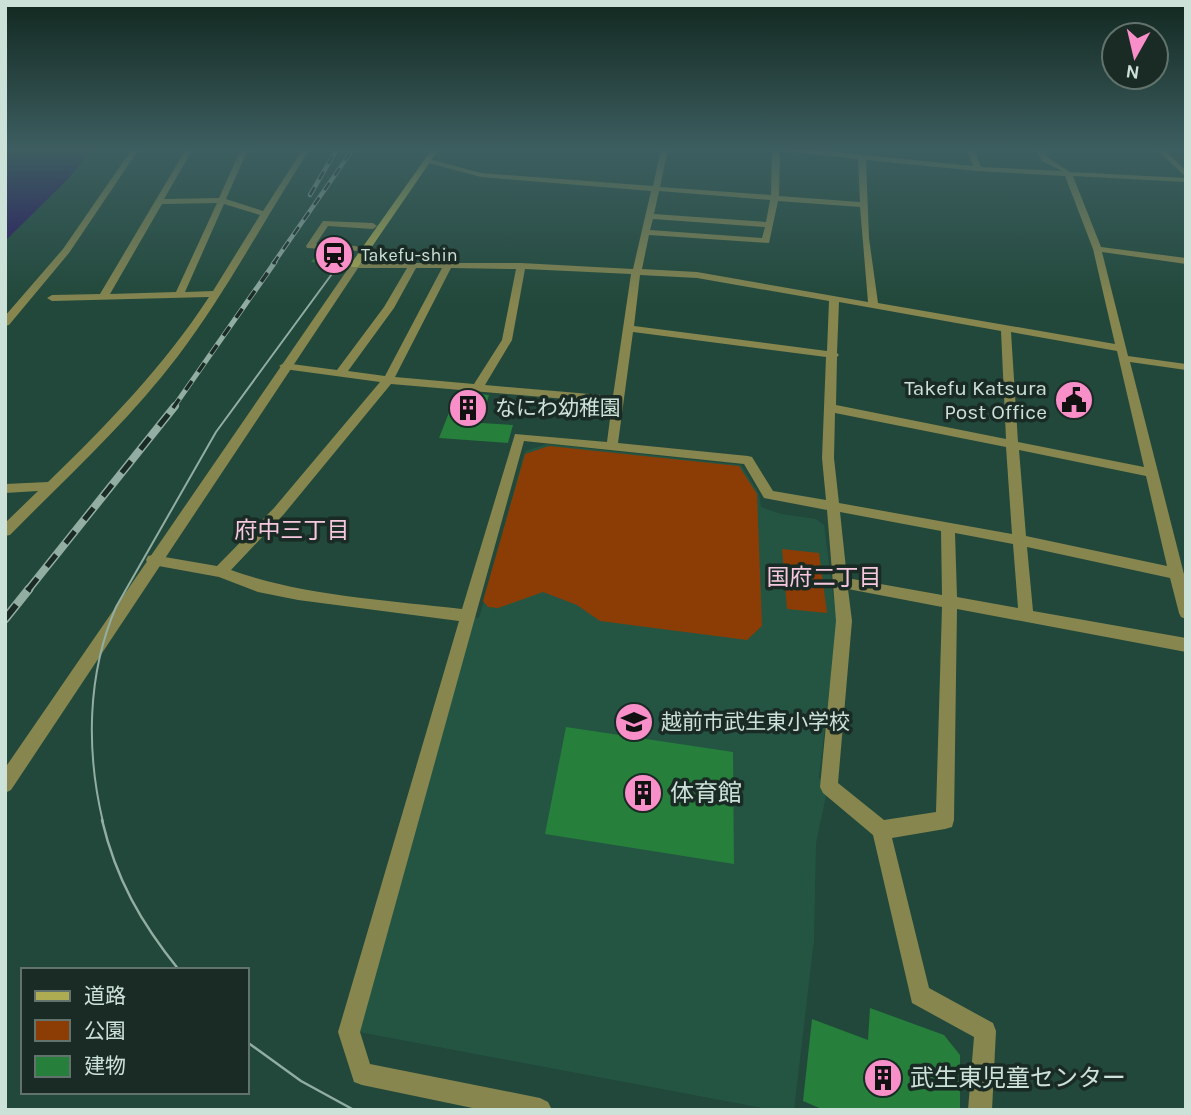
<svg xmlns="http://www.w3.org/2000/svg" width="1191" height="1115" font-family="Karla,'Noto Sans JP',sans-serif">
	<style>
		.built { fill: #245543 }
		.green { fill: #8c3d06 }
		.water { fill: #280e62 }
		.building { fill: #267f3b }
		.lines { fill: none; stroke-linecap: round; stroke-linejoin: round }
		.pedestrian { fill: #87864f; fill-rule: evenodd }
		.minor { fill: #87864f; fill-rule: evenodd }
		.tertiary { fill: #87864f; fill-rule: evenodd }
		.secondary { fill: #aeac52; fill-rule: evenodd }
		.tram-far1 { stroke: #92ada2; stroke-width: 2 }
		.tram { stroke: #92ada2; stroke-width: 2.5 }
		.rail-far3-casing { stroke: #92ada2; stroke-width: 4.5 }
		.rail-far2-casing { stroke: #92ada2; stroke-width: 5 }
		.rail-far1-casing { stroke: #92ada2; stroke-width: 8 }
		.rail-casing { stroke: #92ada2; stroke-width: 9 }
		.rail-far3 { stroke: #1a2a24; stroke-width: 2.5; stroke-dasharray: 9; stroke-linecap: butt }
		.rail-far2 { stroke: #1a2a24; stroke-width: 3.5; stroke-dasharray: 11; stroke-linecap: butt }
		.rail-far1 { stroke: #1a2a24; stroke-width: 5; stroke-dasharray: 15; stroke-linecap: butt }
		.rail { stroke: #1a2a24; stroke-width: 6; stroke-dasharray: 18; stroke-linecap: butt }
		.labels { text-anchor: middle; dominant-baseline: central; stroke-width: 7; stroke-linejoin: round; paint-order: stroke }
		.far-poi-label { font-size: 18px; fill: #cce1d7; stroke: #1a2a24; text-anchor: start }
		.poi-label { font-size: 21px; fill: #cce1d7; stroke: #1a2a24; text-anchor: start }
		.neighbourhood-label { font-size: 23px; fill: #f6c8df; stroke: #1a2a24 }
		.near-poi-label { font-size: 24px; fill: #cce1d7; stroke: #1a2a24; text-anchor: start }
	</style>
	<rect width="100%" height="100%" fill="#21483a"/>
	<path class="built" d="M547,444L741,465L759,494L761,507L781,514L816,519L824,525L837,626L819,777L827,791L816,843L814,940L794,1110H773L359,1032L472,617L479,618L483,605L525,451Z"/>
	<g class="green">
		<path d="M549,446L739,466L757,494L762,626L747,640L600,621L577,605L543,592L498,608L488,607L483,601L525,454Z"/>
		<path d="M782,549L819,553L827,613L787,609Z"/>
	</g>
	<path class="water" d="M5,149H92L68,179L5,241Z"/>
	<g class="building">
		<path d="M319,251L354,253L346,265L311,262Z"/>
		<path d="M457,392L489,395L481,423L513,425L508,443L439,438Z"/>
		<path d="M566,727L733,752L734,864L545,834Z"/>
		<path d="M870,1008L944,1035L960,1055V1110H824L803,1101L812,1019L868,1040Z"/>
	</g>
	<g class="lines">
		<path class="pedestrian" d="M323,221L373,223L377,226L373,229L328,226L316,244L356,246L360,249L359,251L307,248L306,246Z"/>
		<g class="minor">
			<path d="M132,149H139L69,253L9,325L5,326V316L63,249Z"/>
			<path d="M186,149H193L164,199L219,198L241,149H248L226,199L263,211L303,149H310C265,218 227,291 178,356C129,421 67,477 10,535L5,536V523L38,491L5,493V484L48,482C107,425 164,366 209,297L52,301L47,298L52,295L100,294ZM217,203L176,292L110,294L162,204ZM224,204L260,215L213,291L185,292Z"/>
			<path d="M661,149H668L660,187L771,195L772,149H805L973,166L967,149H974L981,167L1062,171L1042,161L1037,149H1044L1048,158L1070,172L1186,178V182L1073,176L1101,247L1186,258V264L1102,252L1128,356L1186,364V370L1130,362L1186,582V619L1181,617L1179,613L1170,578L1027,547L1033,611L1186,638V652L957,609L954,820L952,827L945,829L892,838L929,988L993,1023L996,1031L992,1110H968L974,1037L912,1003L873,835L823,793L820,787L836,621L827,510L764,498L744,464L524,441L360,1032L370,1064L540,1098L548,1102L552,1110H482L362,1085L354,1082L338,1032L459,621L298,600L258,592L219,577L153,565L148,564L146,560L148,556L153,555L217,566L274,508L380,382L284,369L279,366L284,363L337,370L384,307L407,268H355L350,265L352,263H521L633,269L651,191L481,177L425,162V158L481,173L653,186ZM780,151L858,159L860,202L779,196ZM866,160L978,171L1065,176L1093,249L1115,344L878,303L869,238ZM659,191L770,200L766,222L654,214ZM778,201L860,207L868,302L697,272L642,269L649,235L769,243ZM653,219L765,227L762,238L650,230ZM416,268H442L385,376L348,371L394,308ZM451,268L516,269L502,340L474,384L395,377ZM525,269L631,274L613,396L485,385L512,340ZM640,275L697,278L829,301L827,351L634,326ZM839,302L1001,331L1006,439L836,405L837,357L839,355L837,353ZM633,332L826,357L822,458L826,500L773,491L752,457L748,456L618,443ZM1011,332L1117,351L1144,467L1018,442ZM391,384L612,403L607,442L515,434L462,609C386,600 303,596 231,570L284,514ZM835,413L1006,447L1012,534L839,503L834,458ZM1019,450L1146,476L1167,566L1026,536ZM840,512L941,531L942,595L847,578ZM955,533L1013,544L1018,608L957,597ZM848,589L942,607L936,812L884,820L838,783L852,621Z"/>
			<path d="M1156,149H1164L1186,171V177Z"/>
		</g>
		<path class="tertiary" d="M355,262L360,265L11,790L5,793V768L352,263Z"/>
		<path class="secondary" d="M432,149H439L358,267H352L350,265Z"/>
		<path class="tram-far1" d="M103,822C86,751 87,674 116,607L216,432L337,267"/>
		<g class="tram">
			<path d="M102,820C116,879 141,923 179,970"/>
			<path d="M247,1042L301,1081L354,1110"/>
		</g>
		<defs>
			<g id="rail-far3">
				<path d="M310,195L337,149"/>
				<path d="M273,264L353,149"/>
			</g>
			<path id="rail-far2" d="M173,408L275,262"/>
			<path id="rail-far1" d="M28,590L175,406"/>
			<path id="rail" d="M5,619L29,589"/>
		</defs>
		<use href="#rail-far3" class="rail-far3-casing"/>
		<use href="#rail-far2" class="rail-far2-casing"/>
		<use href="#rail-far1" class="rail-far1-casing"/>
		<use href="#rail" class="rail-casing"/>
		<use href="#rail-far3" class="rail-far3"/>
		<use href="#rail-far2" class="rail-far2"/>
		<use href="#rail-far1" class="rail-far1"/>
		<use href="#rail" class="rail"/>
	</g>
	<linearGradient id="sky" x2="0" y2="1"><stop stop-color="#122820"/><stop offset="0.49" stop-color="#3d5e60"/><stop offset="1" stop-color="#3d5e60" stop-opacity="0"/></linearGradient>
	<rect width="1191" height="306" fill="url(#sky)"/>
	<defs>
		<symbol id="station-disc" viewBox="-11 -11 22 22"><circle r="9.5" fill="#f98fc8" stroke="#1a2a24"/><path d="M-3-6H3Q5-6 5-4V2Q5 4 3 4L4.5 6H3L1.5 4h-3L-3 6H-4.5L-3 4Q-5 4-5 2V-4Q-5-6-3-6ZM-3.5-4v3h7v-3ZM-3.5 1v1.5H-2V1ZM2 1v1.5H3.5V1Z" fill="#111"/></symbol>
		<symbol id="civic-disc" viewBox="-11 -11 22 22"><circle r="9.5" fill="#f98fc8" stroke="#1a2a24"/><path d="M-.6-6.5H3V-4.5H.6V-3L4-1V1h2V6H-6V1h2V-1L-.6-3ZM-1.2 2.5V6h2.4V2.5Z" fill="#111"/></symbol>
		<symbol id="building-disc" viewBox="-11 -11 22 22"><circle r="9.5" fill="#f98fc8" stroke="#1a2a24"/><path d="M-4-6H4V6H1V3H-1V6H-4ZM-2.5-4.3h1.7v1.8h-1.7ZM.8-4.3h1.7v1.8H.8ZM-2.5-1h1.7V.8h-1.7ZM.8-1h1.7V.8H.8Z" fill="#111"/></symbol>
		<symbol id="school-disc" viewBox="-11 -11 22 22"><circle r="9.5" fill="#f98fc8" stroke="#1a2a24"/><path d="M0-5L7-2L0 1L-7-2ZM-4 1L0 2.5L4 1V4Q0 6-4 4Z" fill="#111"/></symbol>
	</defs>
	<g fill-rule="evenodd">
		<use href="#station-disc" x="312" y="233" width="44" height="44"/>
		<use href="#civic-disc" x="1052" y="378" width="44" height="44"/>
		<use href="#building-disc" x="446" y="386" width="44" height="44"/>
		<use href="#school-disc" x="612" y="700" width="44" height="44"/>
		<use href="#building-disc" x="621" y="771" width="44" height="44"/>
		<use href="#building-disc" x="861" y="1056" width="44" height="44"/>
	</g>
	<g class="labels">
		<g class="far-poi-label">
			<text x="361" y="255">Takefu-shin</text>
		</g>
		<g class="poi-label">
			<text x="1047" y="388" text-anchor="end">Takefu Katsura<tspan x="1047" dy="24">Post Office</tspan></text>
			<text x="495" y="408">なにわ幼稚園</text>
			<text x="661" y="722">越前市武生東小学校</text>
		</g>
		<g class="neighbourhood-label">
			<text x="292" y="530">府中三丁目</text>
			<text x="824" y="577">国府二丁目</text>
		</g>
		<g class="near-poi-label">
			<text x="670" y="793">体育館</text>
			<text x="910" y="1078">武生東児童センター</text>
		</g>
	</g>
	<rect width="1191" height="1115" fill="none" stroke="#cce1d7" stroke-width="14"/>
	<rect x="21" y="968" width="228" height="126" fill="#1a2a24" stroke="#61736c" stroke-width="2"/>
	<rect x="35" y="991" width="35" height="10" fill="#aeac52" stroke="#61736c" stroke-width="2"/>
	<text x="84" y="1003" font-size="21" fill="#cce1d7">道路</text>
	<rect x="35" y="1020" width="35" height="21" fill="#8c3d06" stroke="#61736c" stroke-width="2"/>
	<text x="84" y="1038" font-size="21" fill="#cce1d7">公園</text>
	<rect x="35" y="1056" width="35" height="21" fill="#267f3b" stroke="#61736c" stroke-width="2"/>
	<text x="84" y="1073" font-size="21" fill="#cce1d7">建物</text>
	<g transform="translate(1135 56) rotate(188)"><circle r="33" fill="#1a2a24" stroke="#61736c" stroke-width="2"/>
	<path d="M0-5L12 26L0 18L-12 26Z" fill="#f98fc8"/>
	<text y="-10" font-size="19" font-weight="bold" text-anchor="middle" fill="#cce1d7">N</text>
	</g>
</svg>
